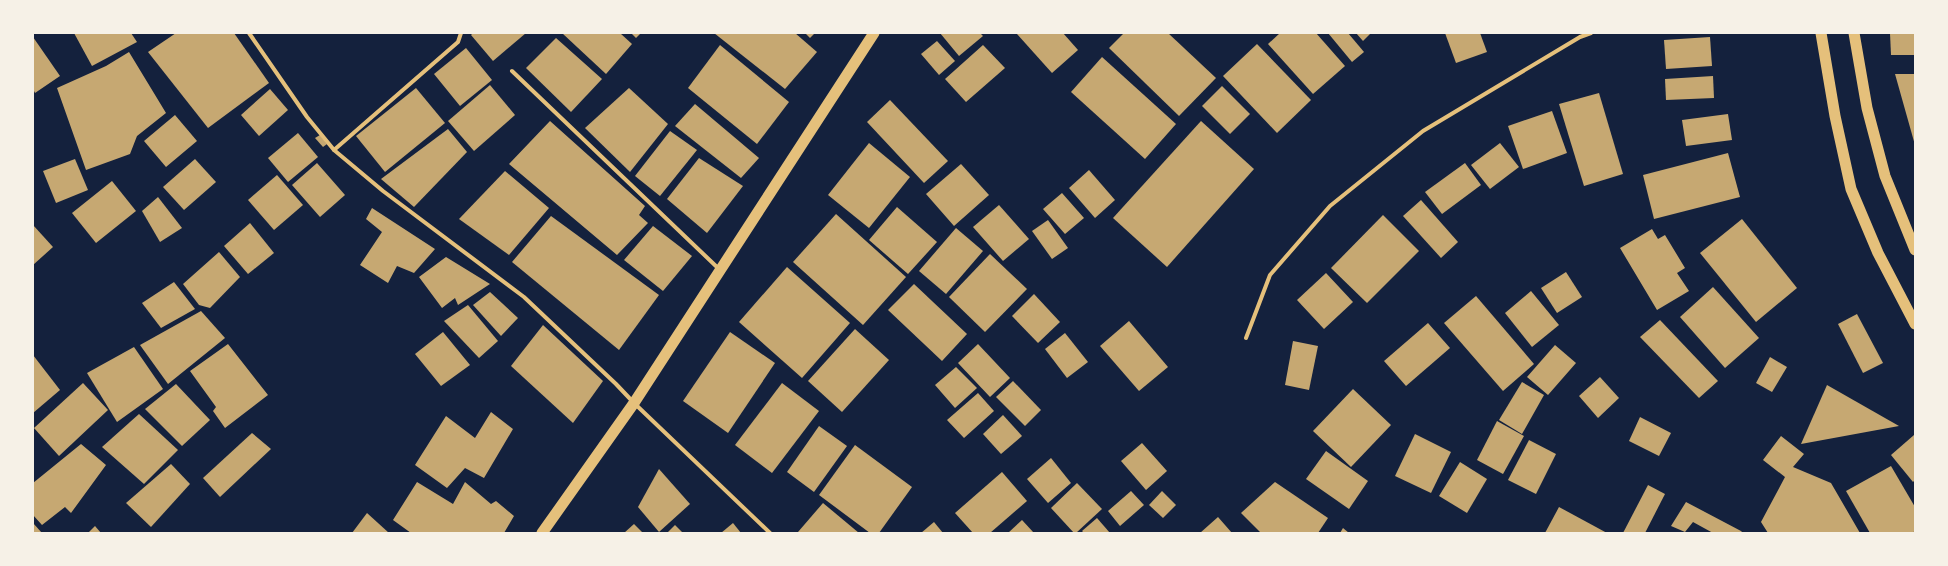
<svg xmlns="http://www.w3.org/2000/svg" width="1948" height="566" font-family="'Golos Text',sans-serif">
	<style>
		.building { fill: #c6a872 }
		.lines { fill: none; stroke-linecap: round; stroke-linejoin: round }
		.minor { stroke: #e5c07b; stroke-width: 4 }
		.trunk { stroke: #e5c07b; stroke-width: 11 }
	</style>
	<rect width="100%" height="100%" fill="#14213d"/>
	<g class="building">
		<path d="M74,33H131L137,42L92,66Z"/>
		<path d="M176,33H234L269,83L208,128L148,52Z"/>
		<path d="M473,33H526L493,61L471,35Z"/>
		<path d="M562,33H620L632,44L606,74Z"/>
		<path d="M631,33H641L636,38Z"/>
		<path d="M714,33H795L817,52L785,89Z"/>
		<path d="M805,33H815L810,38Z"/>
		<path d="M940,33H980L983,36L959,56Z"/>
		<path d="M1018,33H1063L1078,50L1052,73L1017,34Z"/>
		<path d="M1124,33H1168L1216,78L1179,116L1109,48Z"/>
		<path d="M1280,33H1316L1345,66L1313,94L1268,44Z"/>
		<path d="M1328,33H1348L1364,52L1352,62Z"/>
		<path d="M1356,33H1371L1363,41Z"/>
		<path d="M1445,33H1480L1487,52L1456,63Z"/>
		<path d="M1890,33H1915V55H1891Z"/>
		<path d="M33,37L60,76L35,93L33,89Z"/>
		<path d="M1710,37L1712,66L1666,69L1664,40Z"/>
		<path d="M556,38L602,79L571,112L526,68Z"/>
		<path d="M937,41L955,61L939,75L921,54Z"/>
		<path d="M1257,44L1311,100L1277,133L1223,76Z"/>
		<path d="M720,45L789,102L757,144L688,88Z"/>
		<path d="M983,45L1005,68L966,102L945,79Z"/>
		<path d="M466,48L492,80L460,106L434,74Z"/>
		<path d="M129,52L166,113L137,136L130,154L86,170L57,88L106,66Z"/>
		<path d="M1102,57L1176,124L1145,159L1071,92Z"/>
		<path d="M1895,74H1915V145Z"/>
		<path d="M1713,76L1714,98L1666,100L1665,79Z"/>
		<path d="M490,85L515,115L474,151L448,121Z"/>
		<path d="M1222,86L1250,114L1230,134L1202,106Z"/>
		<path d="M416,88L445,123L385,172L356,136Z"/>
		<path d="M629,88L668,124L630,172L585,128Z"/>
		<path d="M270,89L288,110L259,136L241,115Z"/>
		<path d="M1599,93L1623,174L1584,186L1559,104Z"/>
		<path d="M890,100L948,161L924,183L867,122Z"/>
		<path d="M695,104L759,158L741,178L675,126Z"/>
		<path d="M1552,111L1567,153L1523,169L1508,126Z"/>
		<path d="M1728,114L1732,140L1686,146L1682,120Z"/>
		<path d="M175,115L197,141L166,167L144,141Z"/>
		<path d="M550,121L645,206L639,215L648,223L617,255L509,164Z"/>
		<path d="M1201,121L1254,169L1167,267L1113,218Z"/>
		<path d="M448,129L467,152L414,207L381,179Z"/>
		<path d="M670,131L697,150L660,196L635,176Z"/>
		<path d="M298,133L318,157L288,182L268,158Z"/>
		<path d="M320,135L327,144L323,147L315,138Z"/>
		<path d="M869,143L910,177L869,228L828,195Z"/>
		<path d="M1500,143L1519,167L1490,189L1471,165Z"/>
		<path d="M1728,153L1740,197L1654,219L1643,175Z"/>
		<path d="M699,158L743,186L707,233L667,199Z"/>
		<path d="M75,159L88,190L56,203L43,171Z"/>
		<path d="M195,159L216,182L184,210L163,187Z"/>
		<path d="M317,163L345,195L320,217L292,185Z"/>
		<path d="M1465,163L1481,185L1442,214L1425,192Z"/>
		<path d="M961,164L989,195L954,226L926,194Z"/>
		<path d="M1089,170L1115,200L1095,218L1069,188Z"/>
		<path d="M505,171L549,208L509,255L459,219Z"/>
		<path d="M277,175L303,205L274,230L248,200Z"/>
		<path d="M112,181L136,211L96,243L72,213Z"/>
		<path d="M1062,193L1084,218L1065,234L1043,209Z"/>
		<path d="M158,197L182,228L160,242L142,211Z"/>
		<path d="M1421,200L1458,242L1441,258L1403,216Z"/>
		<path d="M999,205L1029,239L1003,261L973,227Z"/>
		<path d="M897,207L937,242L908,274L869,240Z"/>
		<path d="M372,208L435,249L414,273L397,266L388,283L360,265L382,232L366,219Z"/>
		<path d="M836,214L906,277L863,325L793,262Z"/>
		<path d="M1383,215L1419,251L1367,303L1331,268Z"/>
		<path d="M551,216L659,295L619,350L512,262Z"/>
		<path d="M1742,219L1797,288L1756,322L1700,253Z"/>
		<path d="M1048,220L1068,248L1052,259L1032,231Z"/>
		<path d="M250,223L274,253L248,274L224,246Z"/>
		<path d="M33,225L53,247L33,265Z"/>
		<path d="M653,226L692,256L663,291L624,260Z"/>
		<path d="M956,228L983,251L946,294L919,271Z"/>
		<path d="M1652,229L1658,239L1665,235L1685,268L1677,273L1689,291L1657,310L1620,248Z"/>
		<path d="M219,252L240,277L210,308L199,305L183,284Z"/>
		<path d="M990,254L1027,289L985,332L949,297Z"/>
		<path d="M446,257L490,284L458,305L455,298L442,308L419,277Z"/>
		<path d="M787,267L850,323L802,378L739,322Z"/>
		<path d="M1566,272L1582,297L1557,313L1541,288Z"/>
		<path d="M1326,273L1353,302L1324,329L1297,300Z"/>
		<path d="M174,282L195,309L161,328L142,303Z"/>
		<path d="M914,284L967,334L942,361L888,310Z"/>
		<path d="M1713,287L1759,338L1725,368L1680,317Z"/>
		<path d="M1531,291L1559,325L1532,347L1505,313Z"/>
		<path d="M490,292L518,318L501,336L473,305Z"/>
		<path d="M1034,294L1060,322L1038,343L1012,316Z"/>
		<path d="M1476,296L1534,364L1503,391L1444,323Z"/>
		<path d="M468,305L498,341L479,358L444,321Z"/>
		<path d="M201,311L225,338L168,384L140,345Z"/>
		<path d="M1857,314L1883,363L1863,373L1838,324Z"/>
		<path d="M1660,320L1718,381L1699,398L1640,337Z"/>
		<path d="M1129,321L1168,367L1139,391L1100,346Z"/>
		<path d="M1428,323L1450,348L1406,386L1384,361Z"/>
		<path d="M543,325L603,381L573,423L511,366Z"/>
		<path d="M855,329L889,360L842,412L808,381Z"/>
		<path d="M443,332L470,365L441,386L415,354Z"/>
		<path d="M730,332L775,363L728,433L683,401Z"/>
		<path d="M1065,333L1088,362L1067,378L1045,349Z"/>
		<path d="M1293,341L1318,346L1309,390L1285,385Z"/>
		<path d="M228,344L268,395L225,428L213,411L216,407L190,371Z"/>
		<path d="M978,344L1010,378L990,397L958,363Z"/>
		<path d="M1555,345L1576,363L1548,395L1527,377Z"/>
		<path d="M134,347L163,389L117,422L87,373Z"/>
		<path d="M33,355L60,390L33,413Z"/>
		<path d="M1770,357L1787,367L1772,392L1756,383Z"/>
		<path d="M956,367L977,388L955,408L935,385Z"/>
		<path d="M1600,377L1619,398L1598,418L1579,396Z"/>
		<path d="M1013,381L1041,410L1025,426L996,397Z"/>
		<path d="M1522,382L1544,395L1522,434L1499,420Z"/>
		<path d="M83,383L108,410L59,456L34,428Z"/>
		<path d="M782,383L819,411L772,473L735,445Z"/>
		<path d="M176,384L210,420L182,446L145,409Z"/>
		<path d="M1827,385L1899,426L1801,444Z"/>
		<path d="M1353,389L1391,425L1351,467L1313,431Z"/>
		<path d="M978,393L994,411L964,438L947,420Z"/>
		<path d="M491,412L513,429L484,478L465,468L447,488L415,465L446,416L475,438Z"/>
		<path d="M139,414L178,450L144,484L102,447Z"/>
		<path d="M1003,415L1022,436L1001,454L983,434Z"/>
		<path d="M1640,417L1671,433L1659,456L1629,441Z"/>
		<path d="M1497,421L1524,436L1503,474L1477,460Z"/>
		<path d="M819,426L847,446L814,492L787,472Z"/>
		<path d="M252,433L271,449L220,497L203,478Z"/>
		<path d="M1415,434L1451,452L1431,493L1395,476Z"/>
		<path d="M1914,435L1915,480L1913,482L1891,455Z"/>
		<path d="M1781,436L1804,454L1793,467L1831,483L1860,533H1768L1761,522L1785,477L1763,460Z"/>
		<path d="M1529,440L1556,454L1536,494L1508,480Z"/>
		<path d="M1142,443L1167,471L1146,490L1121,461Z"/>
		<path d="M81,444L106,465L71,513L65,507L42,525L33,515V483Z"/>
		<path d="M855,445L912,487L879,533H870L819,495Z"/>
		<path d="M1326,451L1368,481L1349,509L1306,479Z"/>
		<path d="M1051,458L1071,483L1048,503L1027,479Z"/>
		<path d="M1460,462L1487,479L1467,513L1439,496Z"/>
		<path d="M171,464L190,484L151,527L126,503Z"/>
		<path d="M1891,466L1915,507V531L1912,533H1870L1846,491Z"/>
		<path d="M659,469L690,504L659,532L638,507Z"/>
		<path d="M1002,472L1027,501L990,533H973L955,513Z"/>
		<path d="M417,482L453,504L465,482L491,504L496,501L514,516L504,533H411L393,520Z"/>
		<path d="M1275,482L1328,518L1318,533H1261L1241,513Z"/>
		<path d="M1077,483L1102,509L1076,533H1074L1051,508Z"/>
		<path d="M1648,485L1665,494L1645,533H1623Z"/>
		<path d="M1131,491L1144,505L1120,526L1108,511Z"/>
		<path d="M1162,491L1176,505L1163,518L1149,505Z"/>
		<path d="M1686,502L1741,531L1743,533H1713L1693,522L1685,532L1671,526Z"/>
		<path d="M823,503L859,533L798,532Z"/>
		<path d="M1559,507L1607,533H1545Z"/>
		<path d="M367,513L389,533H352Z"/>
		<path d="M1218,517L1232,533H1200Z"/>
		<path d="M1097,518L1110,533H1084L1082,531Z"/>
		<path d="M1022,520L1034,533H1008Z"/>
		<path d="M934,522L943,533H921Z"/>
		<path d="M33,523L42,533H33Z"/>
		<path d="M733,523L741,533H721Z"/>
		<path d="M634,524L643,533H624Z"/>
		<path d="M675,525L683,533H667Z"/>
		<path d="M95,526L101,533H88Z"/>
		<path d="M1343,528L1349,533H1340Z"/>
	</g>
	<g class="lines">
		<g class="minor">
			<path d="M249,33L307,117L334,150L383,191L524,297L616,384L634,403L770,533"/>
			<path d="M512,71L719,269"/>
			<path d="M334,150L458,42L461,33"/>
			<path d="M1246,338L1270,275L1330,206L1423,131L1580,37L1591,33"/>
		</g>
		<g class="trunk">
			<path d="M1821,33L1835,116L1851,189L1878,253L1915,324"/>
			<path d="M1854,33L1867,108L1885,176L1915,250"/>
			<path d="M542,533L634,403L874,33"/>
		</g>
	</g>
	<rect width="1948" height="566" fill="none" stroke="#f6f1e7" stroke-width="68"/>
</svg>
